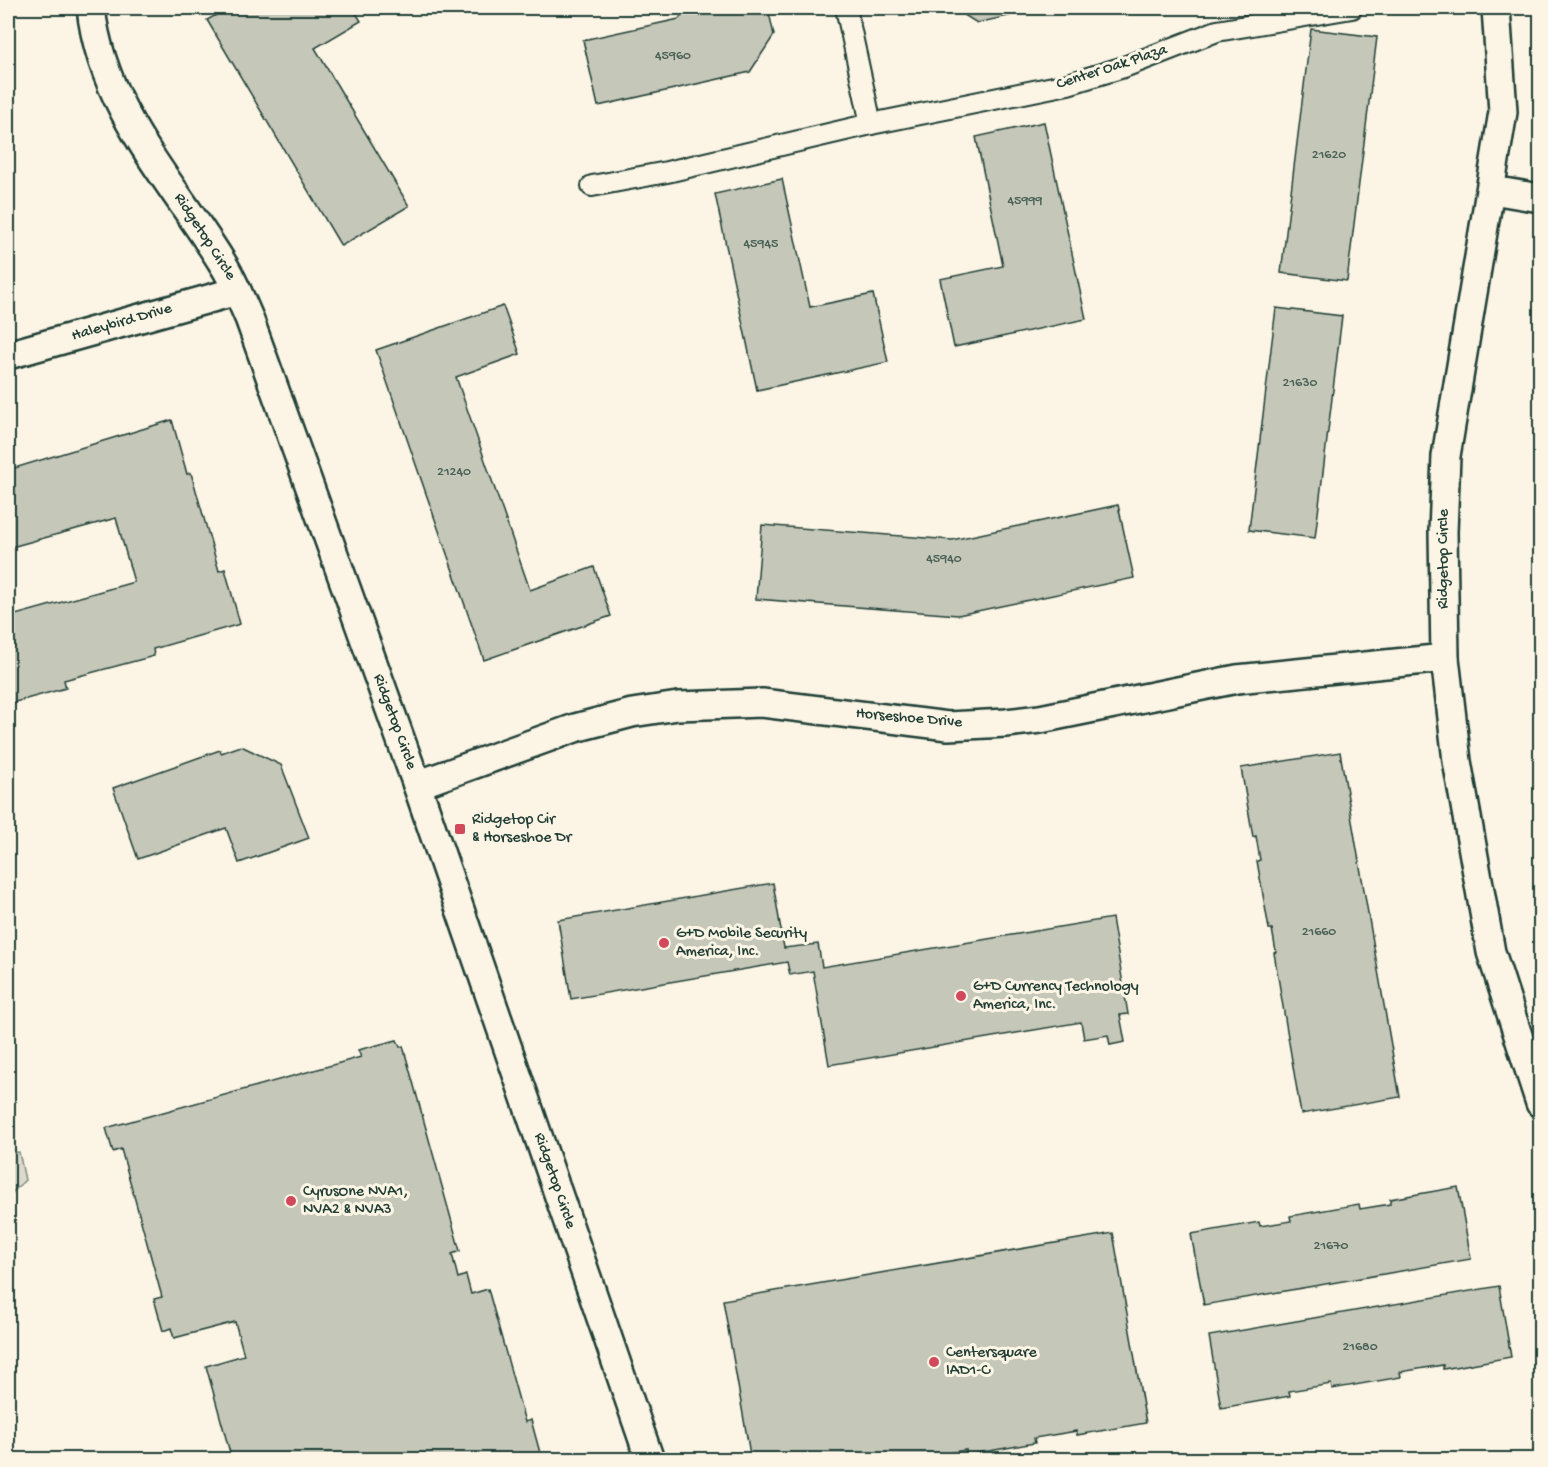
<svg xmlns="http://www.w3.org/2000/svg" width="1548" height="1467" font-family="'Gochi Hand',sans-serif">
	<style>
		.green { fill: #dcdacc; stroke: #7e8c80; stroke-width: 1.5 }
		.building { fill: #c5c7b9; stroke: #1f3d34; stroke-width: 1.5 }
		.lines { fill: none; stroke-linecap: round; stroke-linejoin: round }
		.street-casing { stroke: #1f3d34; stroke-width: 24 }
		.secondary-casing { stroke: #1f3d34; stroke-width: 32 }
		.street { stroke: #fcf5e5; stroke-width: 20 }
		.secondary { stroke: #fcf5e5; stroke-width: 27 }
		.poi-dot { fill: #d1495b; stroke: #fcf5e5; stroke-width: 2 }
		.labels { text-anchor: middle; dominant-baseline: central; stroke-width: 6; stroke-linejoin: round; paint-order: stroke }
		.number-label { font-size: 14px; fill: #486055 }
		.street-label { font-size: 16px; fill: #1f3d34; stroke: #fcf5e5 }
		.poi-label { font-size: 16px; fill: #1f3d34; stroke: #fcf5e5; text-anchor: start }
	</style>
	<rect width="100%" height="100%" fill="#fcf5e5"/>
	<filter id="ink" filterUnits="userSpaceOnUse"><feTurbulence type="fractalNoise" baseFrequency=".0167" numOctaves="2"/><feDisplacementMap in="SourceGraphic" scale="12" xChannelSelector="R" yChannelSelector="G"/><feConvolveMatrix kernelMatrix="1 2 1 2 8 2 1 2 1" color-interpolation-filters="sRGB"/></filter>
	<g filter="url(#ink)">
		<path class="green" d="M19,1152L25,1180L8,1197V1153Z"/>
		<g class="building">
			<path d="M229,8H353L361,21L315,48L409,206L341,246L207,20Z"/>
			<path d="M686,8H768L774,35L750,72L598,106L583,40L679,19Z"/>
			<path d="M953,8H1021L1022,13L977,23Z"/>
			<path d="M1311,29L1377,37L1347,281L1281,273Z"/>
			<path d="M1044,122L1086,319L954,347L940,279L1003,266L976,137Z"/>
			<path d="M782,179L810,307L873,294L888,362L757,390L715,194Z"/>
			<path d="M503,306L520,354L456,377L530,590L594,567L611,616L484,660L376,350Z"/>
			<path d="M1276,308L1342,316L1315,538L1249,530Z"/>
			<path d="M172,420L187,474L191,473L219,571L225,569L240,624L153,649L154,656L64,680L66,688L8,704V617L134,582L116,518L8,548V470Z"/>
			<path d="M1118,505L1134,578L958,615L756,599L762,525L952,540Z"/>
			<path d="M241,746L281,765L309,838L239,863L226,828L138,859L113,788L220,750L221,753Z"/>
			<path d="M1340,752L1400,1097L1301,1114L1274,953L1276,952L1272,929H1269L1257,861L1260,860L1256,836L1253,837L1241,768Z"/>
			<path d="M773,883L784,948L818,944L822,967L1112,918L1128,1014L1120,1015L1125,1042L1110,1045L1108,1035L1084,1039L1081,1022L829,1065L813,971L790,975L787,962L571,999L558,920Z"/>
			<path d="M397,1040L400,1047L403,1046L460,1251L452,1254L458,1278L466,1275L471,1294L488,1289L525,1422L531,1420L542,1460H232L206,1366L244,1355L235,1322L174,1338L171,1328L163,1331L154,1299L162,1297L121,1149L113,1152L106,1128L361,1057L358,1050Z"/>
			<path d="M1458,1187L1471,1259L1204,1305L1191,1234L1259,1222L1260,1226L1291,1221L1290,1216L1359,1204L1360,1209L1390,1204V1199Z"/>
			<path d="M1113,1233L1146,1423L1077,1435V1431L1034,1438L1035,1443L966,1455V1450L935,1455L936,1460H751L723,1300Z"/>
			<path d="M1499,1286L1511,1357L1443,1369V1365L1400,1372L1401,1377L1332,1389L1331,1384L1289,1391L1290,1396L1221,1408L1209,1336Z"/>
		</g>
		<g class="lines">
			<defs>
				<g id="street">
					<path d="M846,8L871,124"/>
					<path d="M592,186L667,172L871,124L1068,84L1124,67L1217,31L1352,8"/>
				</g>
				<g id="secondary">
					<path d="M91,8C102,109 172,181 223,264C234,281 241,300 249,318L417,785L650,1460"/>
					<path d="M1496,8L1503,112L1446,456L1443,532L1445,658L1457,761L1491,952L1540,1103"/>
					<path d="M1492,190L1540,198"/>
					<path d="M8,355L237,291"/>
					<path d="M417,785L575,728L632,713L678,706L762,703L948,726L1006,723L1040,719L1237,679L1445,658"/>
				</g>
			</defs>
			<use href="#street" class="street-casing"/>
			<use href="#secondary" class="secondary-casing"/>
			<use href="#street" class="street"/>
			<use href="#secondary" class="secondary"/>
		</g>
	</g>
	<g class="poi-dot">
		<rect x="454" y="823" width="12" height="12" rx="3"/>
		<circle cx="664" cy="943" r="6"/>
		<circle cx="961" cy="996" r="6"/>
		<circle cx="291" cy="1201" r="6"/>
		<circle cx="934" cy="1362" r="6"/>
	</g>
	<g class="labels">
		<g class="number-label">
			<text x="673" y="56">45960</text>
			<text x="1329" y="155">21620</text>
			<text x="1025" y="201">45999</text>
			<text x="761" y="244">45945</text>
			<text x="1300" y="383">21630</text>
			<text x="454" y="472">21240</text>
			<text x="944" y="559">45940</text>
			<text x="1319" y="932">21660</text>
			<text x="1331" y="1246">21670</text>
			<text x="1360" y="1347">21680</text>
		</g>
		<g class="street-label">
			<text transform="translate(1112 68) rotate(-18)">Center Oak Plaza</text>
			<text transform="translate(204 237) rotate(57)">Ridgetop Circle</text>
			<text transform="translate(122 323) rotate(-16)">Haleybird Drive</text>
			<text transform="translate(1444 559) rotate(-90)">Ridgetop Circle</text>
			<text transform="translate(909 719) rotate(5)">Horseshoe Drive</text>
			<text transform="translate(394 722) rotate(70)">Ridgetop Circle</text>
			<text transform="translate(554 1181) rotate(71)">Ridgetop Circle</text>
		</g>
		<g class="poi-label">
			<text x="472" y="820">Ridgetop Cir<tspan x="472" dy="18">&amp; Horseshoe Dr</tspan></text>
			<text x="676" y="934">G+D Mobile Security<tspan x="676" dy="18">America, Inc.</tspan></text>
			<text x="973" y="987">G+D Currency Technology<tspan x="973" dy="18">America, Inc.</tspan></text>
			<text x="303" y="1192">CyrusOne NVA1,<tspan x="303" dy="18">NVA2 &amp; NVA3</tspan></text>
			<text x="946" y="1353">Centersquare<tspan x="946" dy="18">IAD1-C</tspan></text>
		</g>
	</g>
	<rect width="1548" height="1467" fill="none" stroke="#fcf5e5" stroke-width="30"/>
	<rect x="15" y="15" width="1518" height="1437" fill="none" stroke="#1f3d34" stroke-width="2" filter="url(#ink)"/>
</svg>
